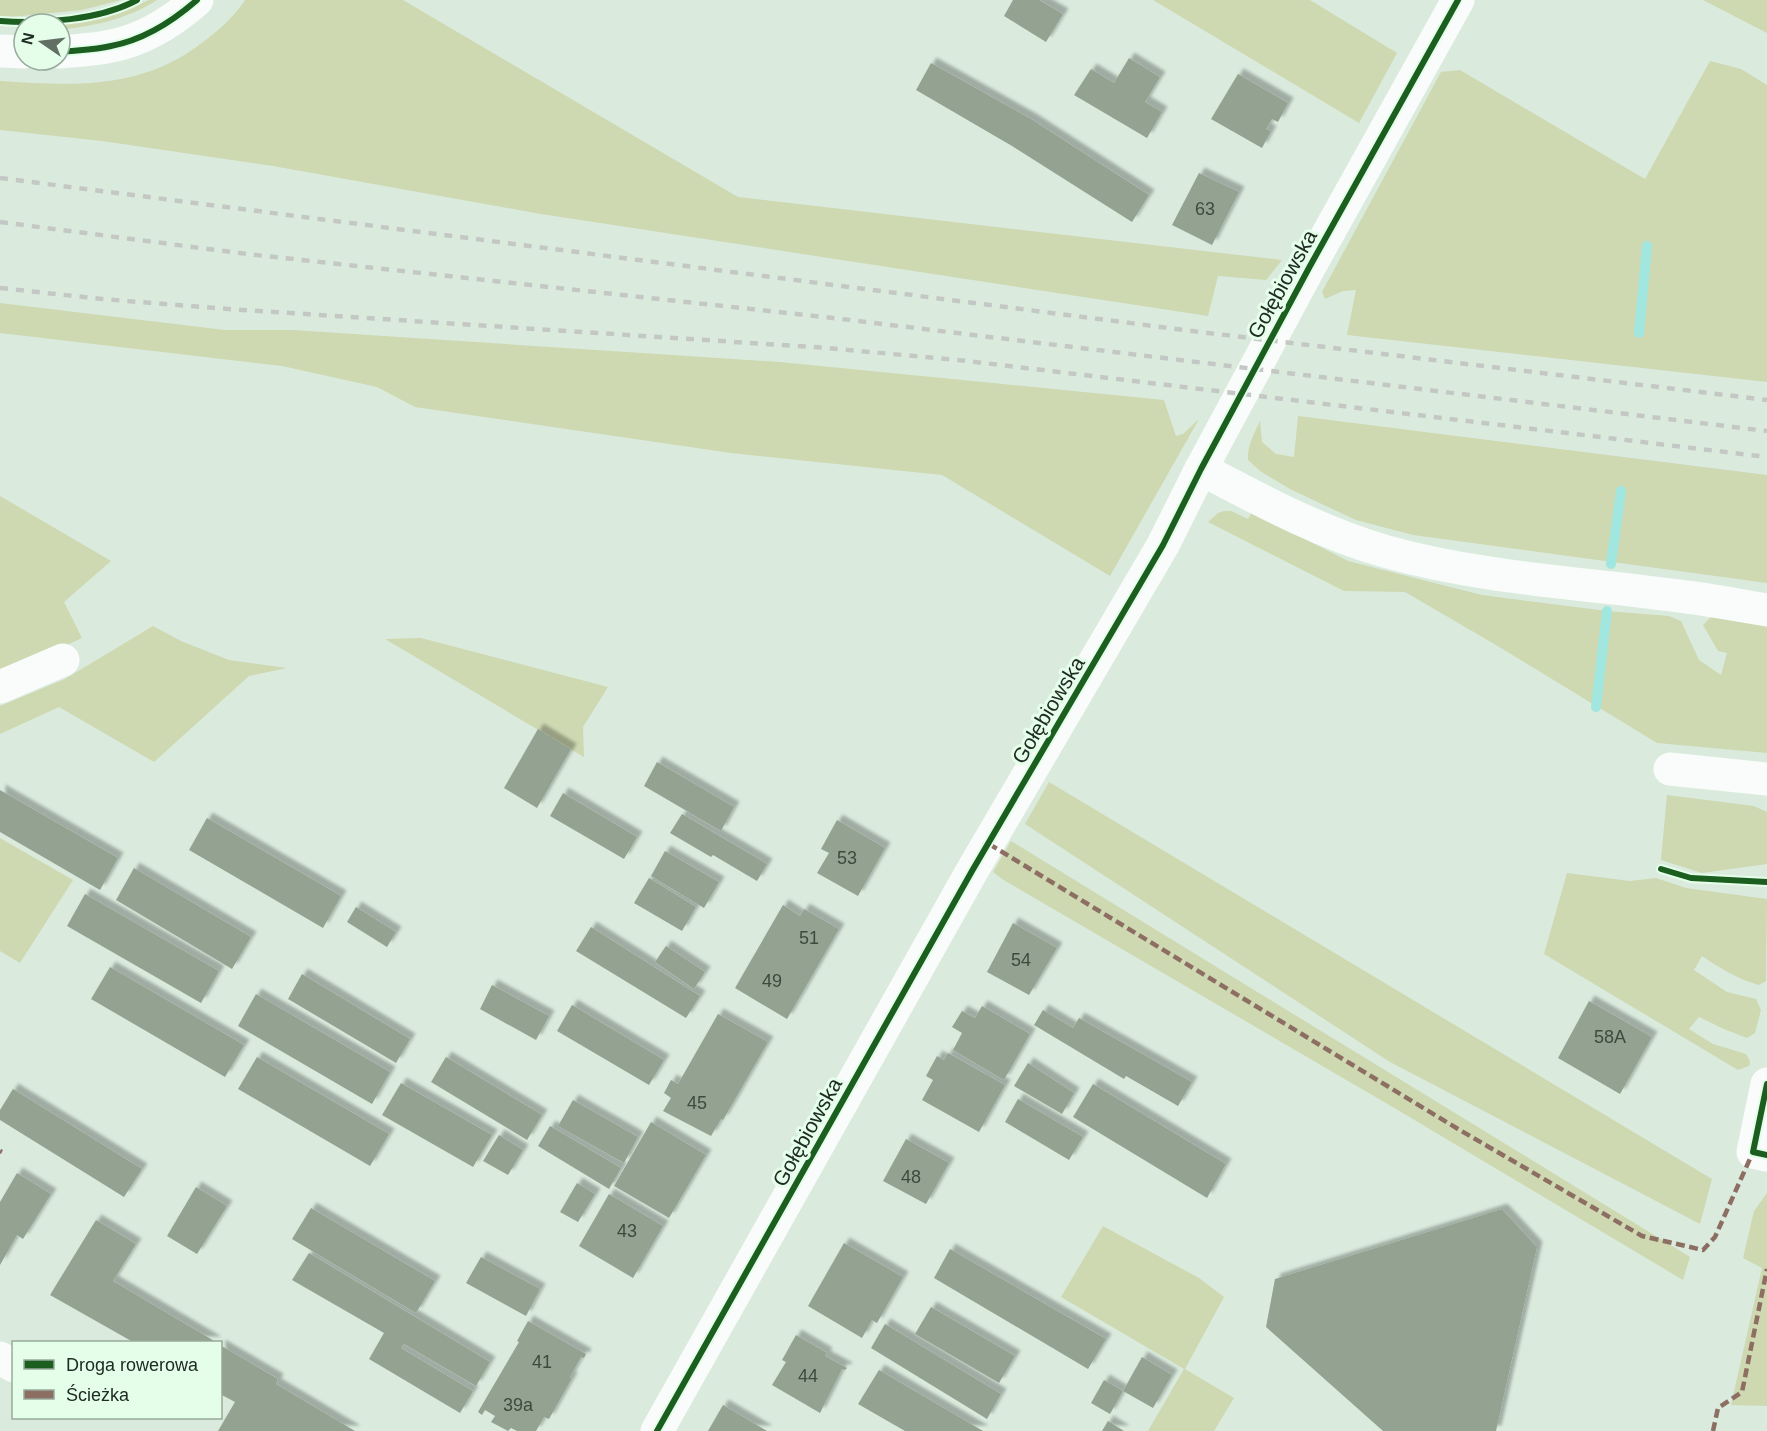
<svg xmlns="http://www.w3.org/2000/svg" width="1767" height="1431" font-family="Helvetica,sans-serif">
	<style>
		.green { fill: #ced8b1 }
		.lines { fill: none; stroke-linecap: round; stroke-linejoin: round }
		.stream { stroke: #a1e6df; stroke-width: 10 }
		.building { fill: #94a291; filter: url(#shadow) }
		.minor { stroke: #f9fcfa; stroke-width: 33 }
		.rail { stroke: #c4c8c4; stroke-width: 4.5; stroke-dasharray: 8 8; stroke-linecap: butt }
		.quiet { stroke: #8d6e63; stroke-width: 4.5; stroke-dasharray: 9 4.5; stroke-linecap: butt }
		.cycleway-casing { stroke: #e5feea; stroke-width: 10 }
		.cycleway { stroke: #1b5e20; stroke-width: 6 }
		.labels { text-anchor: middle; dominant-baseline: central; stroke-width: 6; stroke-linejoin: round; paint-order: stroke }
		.number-label { font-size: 18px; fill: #3d4a3e }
		.street-label { font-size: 21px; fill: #202c23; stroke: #e5feea }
	</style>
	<defs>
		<filter id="shadow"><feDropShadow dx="5.5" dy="-5.5" stdDeviation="1.5" flood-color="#0004"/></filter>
	</defs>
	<rect width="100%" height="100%" fill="#daebde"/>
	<g class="green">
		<path d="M0,0H121L82,10L11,17L0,16Z"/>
		<path d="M149,0H157C128,19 94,26 60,30V24C91,21 121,13 149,0Z"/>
		<path d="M245,0H403L738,197L1282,260L1266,280L1218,276L1208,316L541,214L273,166L102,141L0,130V81C73,86 142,90 203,42C219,30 234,17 245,0Z"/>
		<path d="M1153,0H1310L1397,53L1359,123Z"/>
		<path d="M1703,0H1767V33Z"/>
		<path d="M1710,61L1741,69L1767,85V382L1347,335L1356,290L1343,291L1325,299L1322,292L1441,72L1460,70L1645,179Z"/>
		<path d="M0,303L225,330H293L780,362L1164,400L1176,436L1183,434L1199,419L1110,576L942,475L731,453L415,407L377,387L282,366L0,333Z"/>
		<path d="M1298,416L1767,475V583L1413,535L1356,520L1326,506L1290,489L1260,471L1248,460C1247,446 1254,434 1260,421L1262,442L1276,454L1294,457Z"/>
		<path d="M0,496L111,561L64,602L82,638L0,675Z"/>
		<path d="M1224,511H1231L1248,519L1252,512L1348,561L1482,595L1607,611L1669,616L1681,621L1699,660L1721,675L1727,653L1718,651L1703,625L1711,617L1767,623V753L1657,743L1496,645L1405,592L1344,591L1208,522L1218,513Z"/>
		<path d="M153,626L181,641L229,660L287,668L249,676L154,762L59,707L0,734V706L65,679Z"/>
		<path d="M421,638L608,687L583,727L584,757L385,639Z"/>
		<path d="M1049,782L1712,1179L1700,1224L1390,1062L1025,824Z"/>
		<path d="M1667,795L1754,806L1767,812V864L1702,873L1661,860Z"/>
		<path d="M0,838L73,880L20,963L0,951Z"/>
		<path d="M1011,841L1690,1257L1683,1280L1391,1106L1002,879L993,872Z"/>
		<path d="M1567,873L1630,881L1656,878L1686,888L1767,899L1766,981L1759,985C1737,979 1720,968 1702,956L1694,970L1727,992L1756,999L1761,1010L1755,1033L1747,1038L1724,1029L1699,1017L1689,1029L1713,1044L1746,1054L1750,1061L1749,1066L1738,1070L1544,954Z"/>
		<path d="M1767,1193V1406L1731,1405L1762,1268L1743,1258L1754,1211Z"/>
		<path d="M1103,1226L1199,1278L1224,1297L1185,1369L1234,1398L1214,1431H1148L1184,1369L1061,1297Z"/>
	</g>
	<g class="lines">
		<g class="stream">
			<path d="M1639,333L1647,246"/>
			<path d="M1611,564L1621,491"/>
			<path d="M1596,707L1607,611"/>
		</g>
	</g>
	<g class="building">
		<path d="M1013,0H1039L1063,14L1046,42L1004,16Z"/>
		<path d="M1129,58L1160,77L1145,102L1162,112L1147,138L1074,95L1091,69L1114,83Z"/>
		<path d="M931,63L1031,119L1149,195L1132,222L1012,146L916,90Z"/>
		<path d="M1238,74L1288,103L1278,122L1272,119L1266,129L1271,131L1262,148L1211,119Z"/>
		<path d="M1199,173L1239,192L1212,245L1172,225Z"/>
		<path d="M538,729L571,749L537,808L504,788Z"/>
		<path d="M657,762L734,807L721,831L644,786Z"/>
		<path d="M0,790L118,858L100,890L0,832Z"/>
		<path d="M563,793L637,837L624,859L550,816Z"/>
		<path d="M682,814L767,864L757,881L713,855L711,857L670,833Z"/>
		<path d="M207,818L341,896L323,928L189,850Z"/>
		<path d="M837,820L885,848L858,896L817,873L829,853L821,849Z"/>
		<path d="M665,851L719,882L704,908L651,876Z"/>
		<path d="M134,868L251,937L232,969L116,900Z"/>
		<path d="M649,878L696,907L682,931L634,903Z"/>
		<path d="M85,894L219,971L201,1003L67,926Z"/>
		<path d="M783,905L800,916L804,909L839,929L787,1019L735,988Z"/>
		<path d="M356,907L396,932L387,947L347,922Z"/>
		<path d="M1013,923L1057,948L1029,995L987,972Z"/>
		<path d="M591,927L700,996L686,1018L576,951Z"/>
		<path d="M666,946L705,972L694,989L655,962Z"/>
		<path d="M110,967L244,1045L225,1077L91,999Z"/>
		<path d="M302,974L410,1039L396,1063L288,999Z"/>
		<path d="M492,985L549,1016L536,1040L480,1009Z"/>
		<path d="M256,994L390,1072L372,1104L238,1026Z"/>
		<path d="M1589,1001L1652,1037L1620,1094L1558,1058Z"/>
		<path d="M572,1005L664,1060L649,1085L557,1031Z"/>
		<path d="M982,1006L1030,1034L1004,1080L953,1050L962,1033L952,1027L962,1011L975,1018Z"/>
		<path d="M1043,1010L1073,1028L1079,1018L1192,1082L1178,1106L1126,1076L1124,1079L1034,1025Z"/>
		<path d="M718,1014L768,1042L723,1120L721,1119L711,1136L663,1111L671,1098L664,1093L671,1080L678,1084Z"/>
		<path d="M948,1053L1005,1085L979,1132L922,1100L933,1080L926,1076L937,1056L944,1060Z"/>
		<path d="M257,1057L389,1134L370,1166L238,1089Z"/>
		<path d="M446,1057L542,1115L527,1140L431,1082Z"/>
		<path d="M1028,1063L1074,1093L1062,1114L1014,1086Z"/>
		<path d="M401,1083L492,1135L473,1167L382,1115Z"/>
		<path d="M1093,1084L1226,1164L1207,1198L1073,1117Z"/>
		<path d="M13,1089L142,1169L124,1197L0,1120V1110Z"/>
		<path d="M1018,1099L1083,1137L1069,1160L1005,1122Z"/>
		<path d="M573,1100L638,1137L624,1163L558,1126Z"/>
		<path d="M651,1122L706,1155L669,1218L614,1186Z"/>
		<path d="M550,1126L621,1168L609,1189L538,1146Z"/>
		<path d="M499,1135L523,1150L508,1175L483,1161Z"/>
		<path d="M906,1139L949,1163L926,1204L883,1181Z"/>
		<path d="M17,1173L51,1194L23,1239L17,1235L0,1265V1202Z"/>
		<path d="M577,1183L595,1194L578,1222L560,1212Z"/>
		<path d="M196,1187L227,1206L197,1254L167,1236Z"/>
		<path d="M609,1194L663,1226L633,1278L579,1246Z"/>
		<path d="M311,1208L435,1281L416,1313L292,1239Z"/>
		<path d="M1502,1209L1537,1247L1496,1431H1383L1266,1327L1275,1279Z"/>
		<path d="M96,1220L136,1244L113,1281L216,1342H133L50,1295Z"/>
		<path d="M844,1243L903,1277L877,1323L872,1320L862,1338L808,1306Z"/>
		<path d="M950,1249L1106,1339L1088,1369L934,1278Z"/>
		<path d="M309,1253L490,1362L476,1386L404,1344L401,1348L473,1391L460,1413L369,1359L384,1333L292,1280Z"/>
		<path d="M481,1257L540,1289L526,1316L466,1283Z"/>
		<path d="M931,1307L1015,1356L999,1383L915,1334Z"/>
		<path d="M528,1321L586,1354L584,1358L581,1357L570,1377L572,1378L549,1419L544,1417L536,1431H517L511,1428L508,1431L491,1422L495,1416L485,1410L482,1415L478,1412L519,1342L517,1341Z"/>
		<path d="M885,1324L1001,1394L987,1419L871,1348Z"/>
		<path d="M796,1335L827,1353L825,1356L847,1368L845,1370L842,1369L820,1413L772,1385L786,1362L782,1360Z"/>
		<path d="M220,1345L278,1379L276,1384L355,1431H218L235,1402L220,1394Z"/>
		<path d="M1142,1357L1172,1375L1153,1408L1123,1391Z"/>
		<path d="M879,1370L983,1431H905L858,1404Z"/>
		<path d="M1104,1380L1123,1391L1110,1414L1091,1403Z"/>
		<path d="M723,1405L767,1431H708Z"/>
		<path d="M1108,1421L1124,1431H1102Z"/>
	</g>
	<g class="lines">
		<g class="minor">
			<path d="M0,51L24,52"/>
			<path d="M60,52C77,50 95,50 111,46C143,40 173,21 197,0"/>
			<path d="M1201,469C1260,500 1319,532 1384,551C1483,579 1585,583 1686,597C1713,600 1740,606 1767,610"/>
			<path d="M0,687L63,660"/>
			<path d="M1670,769L1767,779"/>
			<path d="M1767,1084L1753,1152L1767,1155"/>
			<path d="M0,1358L14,1366"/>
			<path d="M657,1431L972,871L1163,545L1201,469L1310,266L1458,0"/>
		</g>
		<g class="rail">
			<path d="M0,178L1200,332L1767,400"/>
			<path d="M0,222L247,254L833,318L1767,431"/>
			<path d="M0,288L102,299L228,309L828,348L967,361L1767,457"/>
		</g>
		<g class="quiet">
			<path d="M989,844L1458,1129L1642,1236L1703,1250L1715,1237L1753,1152"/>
			<path d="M0,1151L2,1152"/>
			<path d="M1713,1431L1718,1408L1742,1392L1767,1269"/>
		</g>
		<defs>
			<g id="cycleway">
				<path d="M0,21C42,24 100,20 137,0"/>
				<path d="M60,52C77,50 95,50 111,46C143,40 173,21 197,0"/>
				<path d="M1661,869L1691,878L1767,882"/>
				<path d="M1767,1084L1753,1152L1767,1155"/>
				<path d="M657,1431L972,871L1163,545L1201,469L1310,266L1458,0"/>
			</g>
		</defs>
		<use href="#cycleway" class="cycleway-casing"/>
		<use href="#cycleway" class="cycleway"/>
	</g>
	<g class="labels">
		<g class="number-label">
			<text x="1205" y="209">63</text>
			<text x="847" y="858">53</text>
			<text x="809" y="938">51</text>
			<text x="1021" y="960">54</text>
			<text x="772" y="981">49</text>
			<text x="1610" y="1037">58A</text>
			<text x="697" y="1103">45</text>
			<text x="911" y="1177">48</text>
			<text x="627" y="1231">43</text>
			<text x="542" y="1362">41</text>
			<text x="808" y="1376">44</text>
			<text x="518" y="1405">39a</text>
		</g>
		<g class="street-label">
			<text transform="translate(1282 284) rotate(-61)">Gołębiowska</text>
			<text transform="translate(1048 710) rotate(-59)">Gołębiowska</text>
			<text transform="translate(807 1132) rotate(-61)">Gołębiowska</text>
		</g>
	</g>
	<rect x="12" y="1341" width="210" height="78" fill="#e5feea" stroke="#96aa9a" stroke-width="1.5"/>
	<rect x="24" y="1360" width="30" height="9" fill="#1b5e20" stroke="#96aa9a" stroke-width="1.5"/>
	<text x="66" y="1371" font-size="18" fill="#202c23">Droga rowerowa</text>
	<rect x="24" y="1390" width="30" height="9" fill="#8d6e63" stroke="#96aa9a" stroke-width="1.5"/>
	<text x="66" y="1401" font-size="18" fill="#202c23">Ścieżka</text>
	<g transform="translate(42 42) rotate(284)"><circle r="28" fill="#e5feea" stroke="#96aa9a" stroke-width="1.5"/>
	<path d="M0-4.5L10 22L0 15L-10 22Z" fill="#616f64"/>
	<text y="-9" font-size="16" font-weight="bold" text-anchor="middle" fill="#202c23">N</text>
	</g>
</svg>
